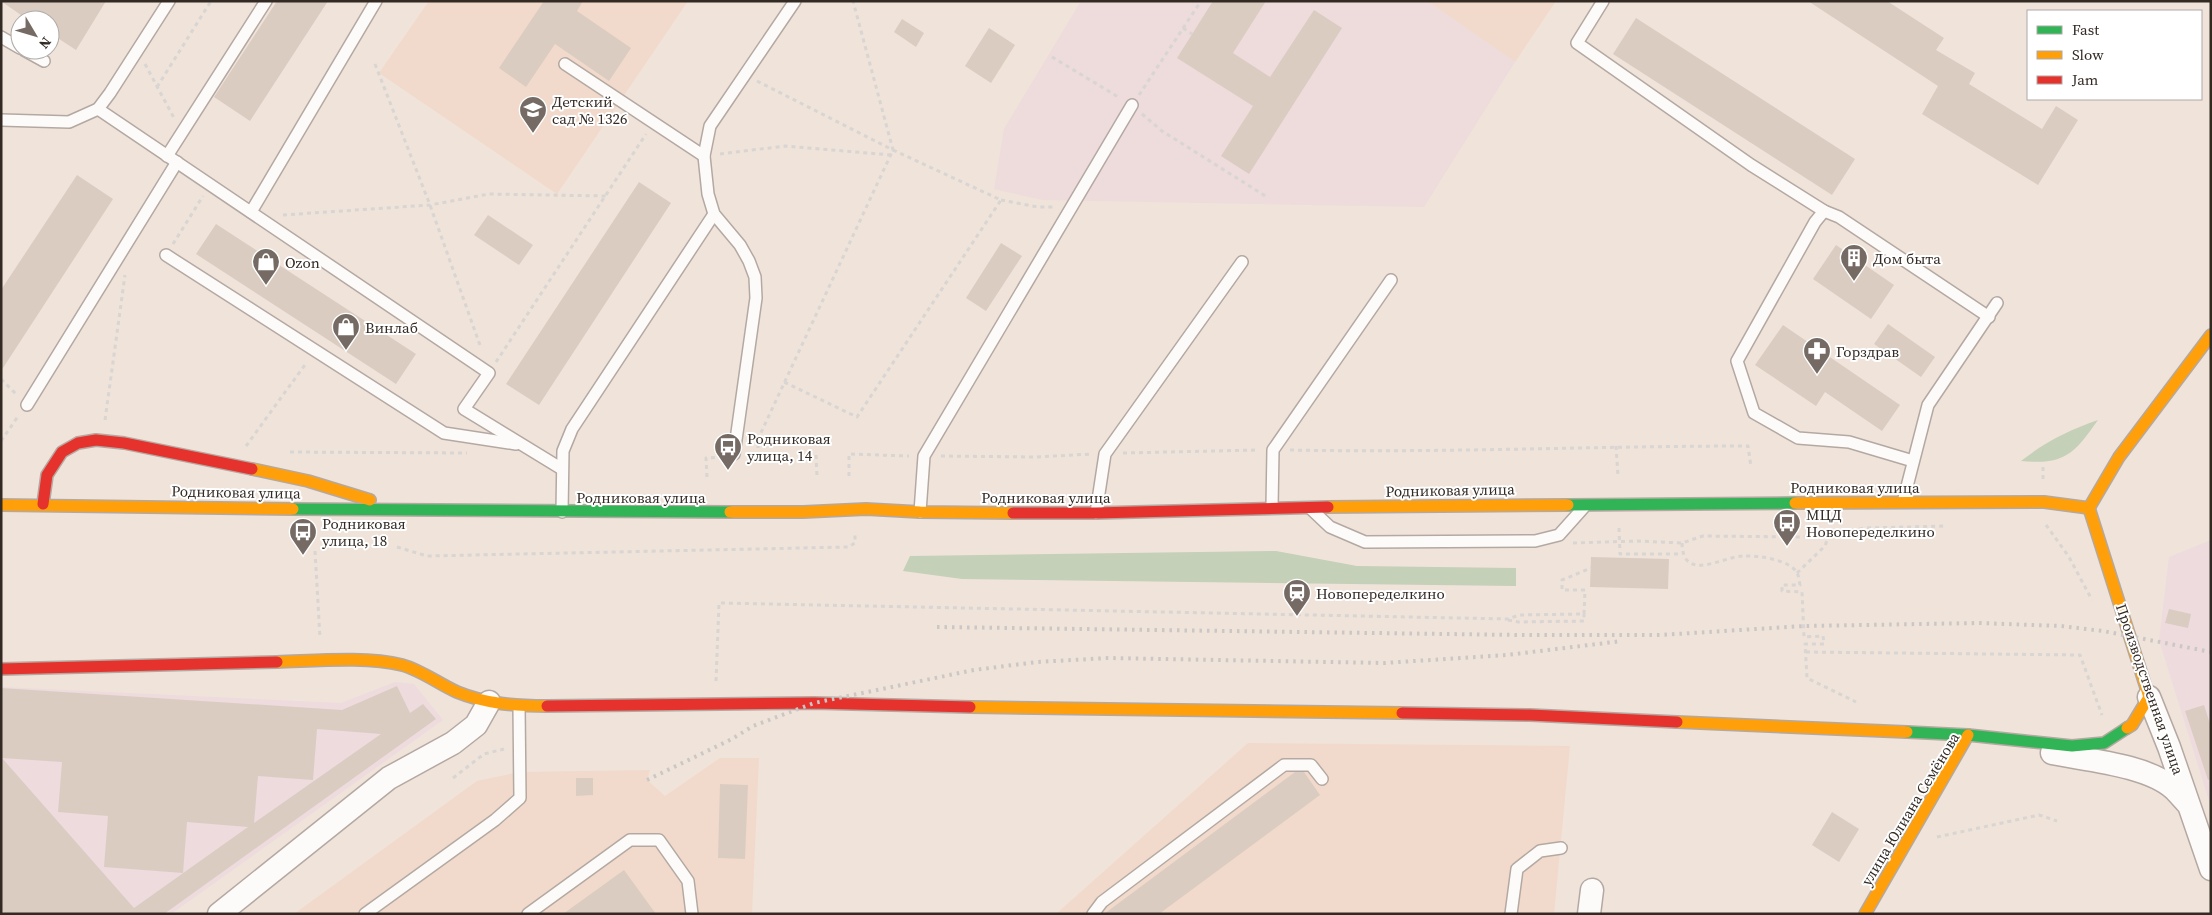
<svg xmlns="http://www.w3.org/2000/svg" width="2212" height="915" font-family="'Source Serif 4',serif">
	<style>
		.built { fill: #f1dacb }
		.industrial { fill: #eddbde }
		.medical { fill: #eedbdc }
		.green { fill: #c4d0b7 }
		.building { fill: #dbccc2; fill-rule: evenodd }
		.lines { fill: none; stroke-linecap: round; stroke-linejoin: round }
		.lane-casing { stroke: #b4a9a2; stroke-width: 14 }
		.street-casing { stroke: #b4a9a2; stroke-width: 25 }
		.fast-casing { stroke: #b4a9a2; stroke-width: 14 }
		.slow-casing { stroke: #b4a9a2; stroke-width: 14 }
		.jam-casing { stroke: #b4a9a2; stroke-width: 14 }
		.path { stroke: #d8d5d2; stroke-width: 3; stroke-dasharray: 4 4; stroke-linecap: butt }
		.lane { stroke: #fdfbf9; stroke-width: 11 }
		.street { stroke: #fdfbf9; stroke-width: 22 }
		.fast { stroke: #30b455; stroke-width: 11 }
		.slow { stroke: #ff9f0a; stroke-width: 11 }
		.jam { stroke: #e5322d; stroke-width: 11 }
		.rail { stroke: #cbc7c5; stroke-width: 4; stroke-dasharray: 2.5 5; stroke-linecap: butt }
		.labels { text-anchor: middle; dominant-baseline: central; stroke-width: 4; stroke-linejoin: round; paint-order: stroke }
		.poi-label { font-size: 15px; fill: #332a24; stroke: #fff; text-anchor: start }
		.street-label { font-size: 15px; fill: #332a24; stroke: #fff }
	</style>
	<rect width="100%" height="100%" fill="#f0e3da"/>
	<g class="built">
		<path d="M429,1H688L557,194L379,73Z"/>
		<path d="M1427,1H1556L1515,62Z"/>
		<path d="M1248,743L1570,746L1554,914H1056Z"/>
		<path d="M720,758H759L752,914H294L477,781L519,772L650,770L647,780L665,796Z"/>
	</g>
	<g class="industrial">
		<path d="M2211,540V807L2159,640L2169,557Z"/>
		<path d="M395,682L414,684L443,720L171,914H1V687L341,703Z"/>
	</g>
	<path class="medical" d="M1081,1H1427L1515,62L1424,207L1043,200L994,189L1004,129Z"/>
	<g class="green">
		<path d="M2098,420C2074,454 2065,465 2021,461C2045,442 2069,430 2098,420Z"/>
		<path d="M1276,551L1357,566L1516,568V586L962,579L903,571L910,556Z"/>
	</g>
	<g class="building">
		<path d="M1,1H106L76,50L50,33V20H28Z"/>
		<path d="M277,1H328L250,121L214,97Z"/>
		<path d="M544,1H583L577,11L631,48L609,81L555,44L526,87L499,68Z"/>
		<path d="M1213,1H1266L1233,53L1270,77L1314,10L1342,28L1249,174L1221,156L1253,106L1177,58Z"/>
		<path d="M1808,1H1887L1944,38L1936,50L1975,73L1969,84L2042,129L2056,106L2078,120L2038,185L1922,114L1938,86Z"/>
		<path d="M1636,18L1855,159L1832,195L1613,54Z"/>
		<path d="M902,19L924,33L916,47L894,32Z"/>
		<path d="M989,28L1015,45L991,83L965,66Z"/>
		<path d="M77,175L113,199L1,371V290Z"/>
		<path d="M639,182L671,203L539,405L506,384Z"/>
		<path d="M488,215L533,245L519,265L474,235Z"/>
		<path d="M216,224L416,354L396,384L196,254Z"/>
		<path d="M1001,243L1022,256L986,311L966,298Z"/>
		<path d="M1836,245L1894,285L1871,319L1813,279Z"/>
		<path d="M1888,324L1935,357L1921,377L1874,344Z"/>
		<path d="M1783,325L1900,405L1882,431L1825,392L1816,406L1755,365Z"/>
		<path d="M1591,557L1669,559L1668,589L1590,587Z"/>
		<path d="M2169,609L2191,614L2188,628L2165,623Z"/>
		<path d="M397,686L410,713L423,704L436,719L164,914H5L1,909V688L342,710ZM317,729L381,734L254,823L258,776L313,780ZM2,758L62,762L58,812L108,816L104,867L183,873L187,822L248,827L134,908Z"/>
		<path d="M2204,705L2211,727V779L2208,780L2185,711Z"/>
		<path d="M1295,772H1304L1320,795L1159,914H1104Z"/>
		<path d="M576,778H593V795L576,796Z"/>
		<path d="M720,784L748,785L745,859L718,858Z"/>
		<path d="M1832,812L1859,829L1839,862L1812,845Z"/>
		<path d="M624,870L656,914H563Z"/>
	</g>
	<g class="lines">
		<defs>
			<g id="lane">
				<path d="M1603,1L1577,43L1751,165L1824,211L1839,217L1989,317"/>
				<path d="M1,37L20,48"/>
				<path d="M24,50L44,61"/>
				<path d="M565,64L704,156"/>
				<path d="M98,109L489,373L464,409L562,469"/>
				<path d="M1,120L69,122L98,109L110,93L169,1"/>
				<path d="M167,156L266,1"/>
				<path d="M1824,211L1815,222L1737,361L1754,413L1798,438L1849,442L1913,461"/>
				<path d="M251,212L376,1"/>
				<path d="M166,255L444,433L516,444"/>
				<path d="M27,405L177,162"/>
				<path d="M734,454L756,298L755,277L749,261L740,245L714,214L708,194L704,156L710,126L795,1"/>
				<path d="M1903,502L1928,405L1997,303"/>
				<path d="M1272,507L1273,450L1391,280"/>
				<path d="M1311,509L1330,527L1365,542L1535,541L1559,535L1584,507"/>
				<path d="M562,512L563,451L572,429L714,214"/>
				<path d="M920,512L924,456L1132,105"/>
				<path d="M1096,513L1105,454L1242,262"/>
				<path d="M365,914L495,820L520,798L519,706"/>
				<path d="M528,914L630,840H659L688,881L692,914"/>
				<path d="M1093,914L1102,902L1284,765H1311L1322,779"/>
				<path d="M1511,914L1517,869L1540,851L1561,848"/>
			</g>
			<g id="street">
				<path d="M2149,697L2169,747L2211,869"/>
				<path d="M2052,753C2086,760 2148,765 2174,789C2178,793 2183,799 2187,803"/>
				<path d="M219,914L389,778L453,743L476,725L489,702"/>
				<path d="M1589,914L1592,890"/>
			</g>
			<g id="fast">
				<path d="M1568,505L1795,503"/>
				<path d="M293,509L730,512"/>
				<path d="M1907,732L1968,735L2072,746L2104,743L2127,728"/>
			</g>
			<g id="slow">
				<path d="M252,469L308,481L370,500"/>
				<path d="M1795,503L2044,502L2089,508"/>
				<path d="M1,505L293,509"/>
				<path d="M1328,507L1568,505"/>
				<path d="M2089,508L2119,457L2211,335"/>
				<path d="M2089,508L2149,697L2132,725L2127,728"/>
				<path d="M730,512H803L866,509L920,512L1013,513"/>
				<path d="M277,662C314,661 366,656 402,665C421,670 439,684 457,692C486,704 516,706 547,706"/>
				<path d="M970,707L1402,713"/>
				<path d="M1677,722L1907,732"/>
				<path d="M1865,914L1968,735"/>
			</g>
			<g id="jam">
				<path d="M43,504L47,475L62,452L78,443L96,440L124,443L252,469"/>
				<path d="M1013,513H1096L1328,507"/>
				<path d="M1,669L277,662"/>
				<path d="M547,706L814,703L970,707"/>
				<path d="M1402,713L1530,715L1677,722"/>
			</g>
		</defs>
		<use href="#lane" class="lane-casing"/>
		<use href="#street" class="street-casing"/>
		<use href="#fast" class="fast-casing"/>
		<use href="#slow" class="slow-casing"/>
		<use href="#jam" class="jam-casing"/>
		<g class="path">
			<path d="M1183,28L1192,34"/>
			<path d="M1052,57L1120,98"/>
			<path d="M145,64L174,118"/>
			<path d="M375,64L430,205L481,348"/>
			<path d="M757,81L893,150L853,1"/>
			<path d="M157,87L211,1"/>
			<path d="M1139,95L1201,1"/>
			<path d="M1142,114L1162,131L1267,197"/>
			<path d="M720,154L785,146L891,155"/>
			<path d="M1001,200L1038,207H1055"/>
			<path d="M283,215L430,205L489,194L606,196"/>
			<path d="M173,244L203,196"/>
			<path d="M496,362L646,134"/>
			<path d="M1,379L17,395"/>
			<path d="M105,420L125,275"/>
			<path d="M1,441L19,415"/>
			<path d="M246,446L307,362"/>
			<path d="M1616,446L1618,476"/>
			<path d="M1290,450C1443,453 1595,446 1748,446L1751,467"/>
			<path d="M290,452L467,453"/>
			<path d="M1123,453L1259,450"/>
			<path d="M816,455L817,476"/>
			<path d="M758,456V439L893,150L1001,200L857,417L784,382"/>
			<path d="M941,456L1036,457L1092,454"/>
			<path d="M2043,467V479"/>
			<path d="M849,476V454L909,456"/>
			<path d="M707,477L706,458L721,457"/>
			<path d="M2046,525L2069,557L2092,600"/>
			<path d="M1619,528L1620,554H1682"/>
			<path d="M1573,543L1637,541L1682,543L1703,536L1803,537L1866,528L1947,526"/>
			<path d="M1682,543C1683,583 1721,557 1743,556C1757,555 1791,560 1797,573C1799,576 1799,581 1800,585H1782V591L1802,592L1804,637L1823,636L1824,644H1805L1807,678L1856,702"/>
			<path d="M397,547L427,556L848,547L855,543V532"/>
			<path d="M315,551L320,638"/>
			<path d="M1797,573L1825,546L1829,534"/>
			<path d="M1508,620L1519,622L1584,621V614"/>
			<path d="M1806,652L2080,655L2102,715"/>
			<path d="M716,681L719,603L1508,619L1519,615L1584,614L1585,590H1562V580L1591,568"/>
			<path d="M453,778L484,754L504,749"/>
			<path d="M1937,837L2039,815L2057,821"/>
		</g>
		<use href="#lane" class="lane"/>
		<use href="#street" class="street"/>
		<use href="#fast" class="fast"/>
		<use href="#slow" class="slow"/>
		<use href="#jam" class="jam"/>
		<g class="rail">
			<path d="M937,627L1519,635H1660L1804,626L1979,623L2061,626L2103,631L2211,652"/>
			<path d="M647,780L732,739L753,726L814,703L974,670L1037,662L1108,658L1384,663L1507,655L1622,641"/>
		</g>
	</g>
	<defs>
		<symbol id="school-pin" viewBox="-11 -11 22 30"><path d="M0 17L-7.5 6A9.5 9.5 0 1 1 7.5 6Z" fill="#756b64" stroke="#fff"/><path d="M0-5L7-2L0 1L-7-2ZM-4 1L0 2.5L4 1V4Q0 6-4 4Z" fill="#fff"/></symbol>
		<symbol id="building-pin" viewBox="-11 -11 22 30"><path d="M0 17L-7.5 6A9.5 9.5 0 1 1 7.5 6Z" fill="#756b64" stroke="#fff"/><path d="M-4-6H4V6H1V3H-1V6H-4ZM-2.5-4.3h1.7v1.8h-1.7ZM.8-4.3h1.7v1.8H.8ZM-2.5-1h1.7V.8h-1.7ZM.8-1h1.7V.8H.8Z" fill="#fff"/></symbol>
		<symbol id="shop-pin" viewBox="-11 -11 22 30"><path d="M0 17L-7.5 6A9.5 9.5 0 1 1 7.5 6Z" fill="#756b64" stroke="#fff"/><path d="M-5-2.5h2.3a2.7 3.5 0 0 1 5.4 0H5L5.5 6h-11ZM-1.5-2.5h3a1.5 2.3 0 0 0-3 0Z" fill="#fff"/></symbol>
		<symbol id="pharmacy-pin" viewBox="-11 -11 22 30"><path d="M0 17L-7.5 6A9.5 9.5 0 1 1 7.5 6Z" fill="#756b64" stroke="#fff"/><path d="M-2-6h4v4h4v4h-4v4h-4v-4h-4v-4h4Z" fill="#fff"/></symbol>
		<symbol id="bus-pin" viewBox="-11 -11 22 30"><path d="M0 17L-7.5 6A9.5 9.5 0 1 1 7.5 6Z" fill="#756b64" stroke="#fff"/><path d="M-5-6H5V4H4V6H2V4H-2V6H-4V4H-5ZM-3.5-4V0h7V-4ZM-3.5 1.2v1.5H-2V1.2ZM2 1.2v1.5H3.5V1.2Z" fill="#fff"/></symbol>
		<symbol id="station-pin" viewBox="-11 -11 22 30"><path d="M0 17L-7.5 6A9.5 9.5 0 1 1 7.5 6Z" fill="#756b64" stroke="#fff"/><path d="M-3-6H3Q5-6 5-4V2Q5 4 3 4L4.5 6H3L1.5 4h-3L-3 6H-4.5L-3 4Q-5 4-5 2V-4Q-5-6-3-6ZM-3.5-4v3h7v-3ZM-3.5 1v1.5H-2V1ZM2 1v1.5H3.5V1Z" fill="#fff"/></symbol>
	</defs>
	<g fill-rule="evenodd">
		<use href="#school-pin" x="517" y="94" width="32" height="43"/>
		<use href="#building-pin" x="1838" y="242" width="32" height="43"/>
		<use href="#shop-pin" x="250" y="246" width="32" height="43"/>
		<use href="#shop-pin" x="330" y="311" width="32" height="43"/>
		<use href="#pharmacy-pin" x="1801" y="335" width="32" height="43"/>
		<use href="#bus-pin" x="712" y="431" width="32" height="43"/>
		<use href="#bus-pin" x="1771" y="507" width="32" height="43"/>
		<use href="#bus-pin" x="287" y="516" width="32" height="43"/>
		<use href="#station-pin" x="1281" y="577" width="32" height="43"/>
	</g>
	<g class="labels">
		<g class="poi-label">
			<text x="552" y="101">Детский<tspan x="552" dy="17">сад № 1326</tspan></text>
			<text x="1873" y="258">Дом быта</text>
			<text x="285" y="262">Ozon</text>
			<text x="365" y="327">Винлаб</text>
			<text x="1836" y="351">Горздрав</text>
			<text x="747" y="438">Родниковая<tspan x="747" dy="17">улица, 14</tspan></text>
			<text x="1806" y="514">МЦД<tspan x="1806" dy="17">Новопеределкино</tspan></text>
			<text x="322" y="523">Родниковая<tspan x="322" dy="17">улица, 18</tspan></text>
			<text x="1316" y="593">Новопеределкино</text>
		</g>
		<g class="street-label">
			<text x="1855" y="487">Родниковая улица</text>
			<text transform="translate(1450 490) rotate(-1)">Родниковая улица</text>
			<text transform="translate(236 492) rotate(1)">Родниковая улица</text>
			<text x="641" y="497">Родниковая улица</text>
			<text x="1046" y="497">Родниковая улица</text>
			<text transform="translate(2150 689) rotate(71)">Производственная улица</text>
			<text transform="translate(1910 809) rotate(-59)">улица Юлиана Семёнова</text>
		</g>
	</g>
	<rect width="2212" height="915" fill="none" stroke="#332a24" stroke-width="5"/>
	<rect x="2027" y="10" width="175" height="90" fill="#ffffff" stroke="#adaaa7"/>
	<rect x="2037" y="26" width="25" height="8" fill="#30b455" stroke="#adaaa7"/>
	<text x="2072" y="35" font-size="15" fill="#332a24">Fast</text>
	<rect x="2037" y="51" width="25" height="8" fill="#ff9f0a" stroke="#adaaa7"/>
	<text x="2072" y="60" font-size="15" fill="#332a24">Slow</text>
	<rect x="2037" y="76" width="25" height="8" fill="#e5322d" stroke="#adaaa7"/>
	<text x="2072" y="85" font-size="15" fill="#332a24">Jam</text>
	<g transform="translate(35 35) rotate(128)"><circle r="24" fill="#ffffff" stroke="#adaaa7"/>
	<path d="M0-4L9 19L0 12L-9 19Z" fill="#756b64"/>
	<text y="-8" font-size="14" font-weight="bold" text-anchor="middle" fill="#332a24">N</text>
	</g>
</svg>
